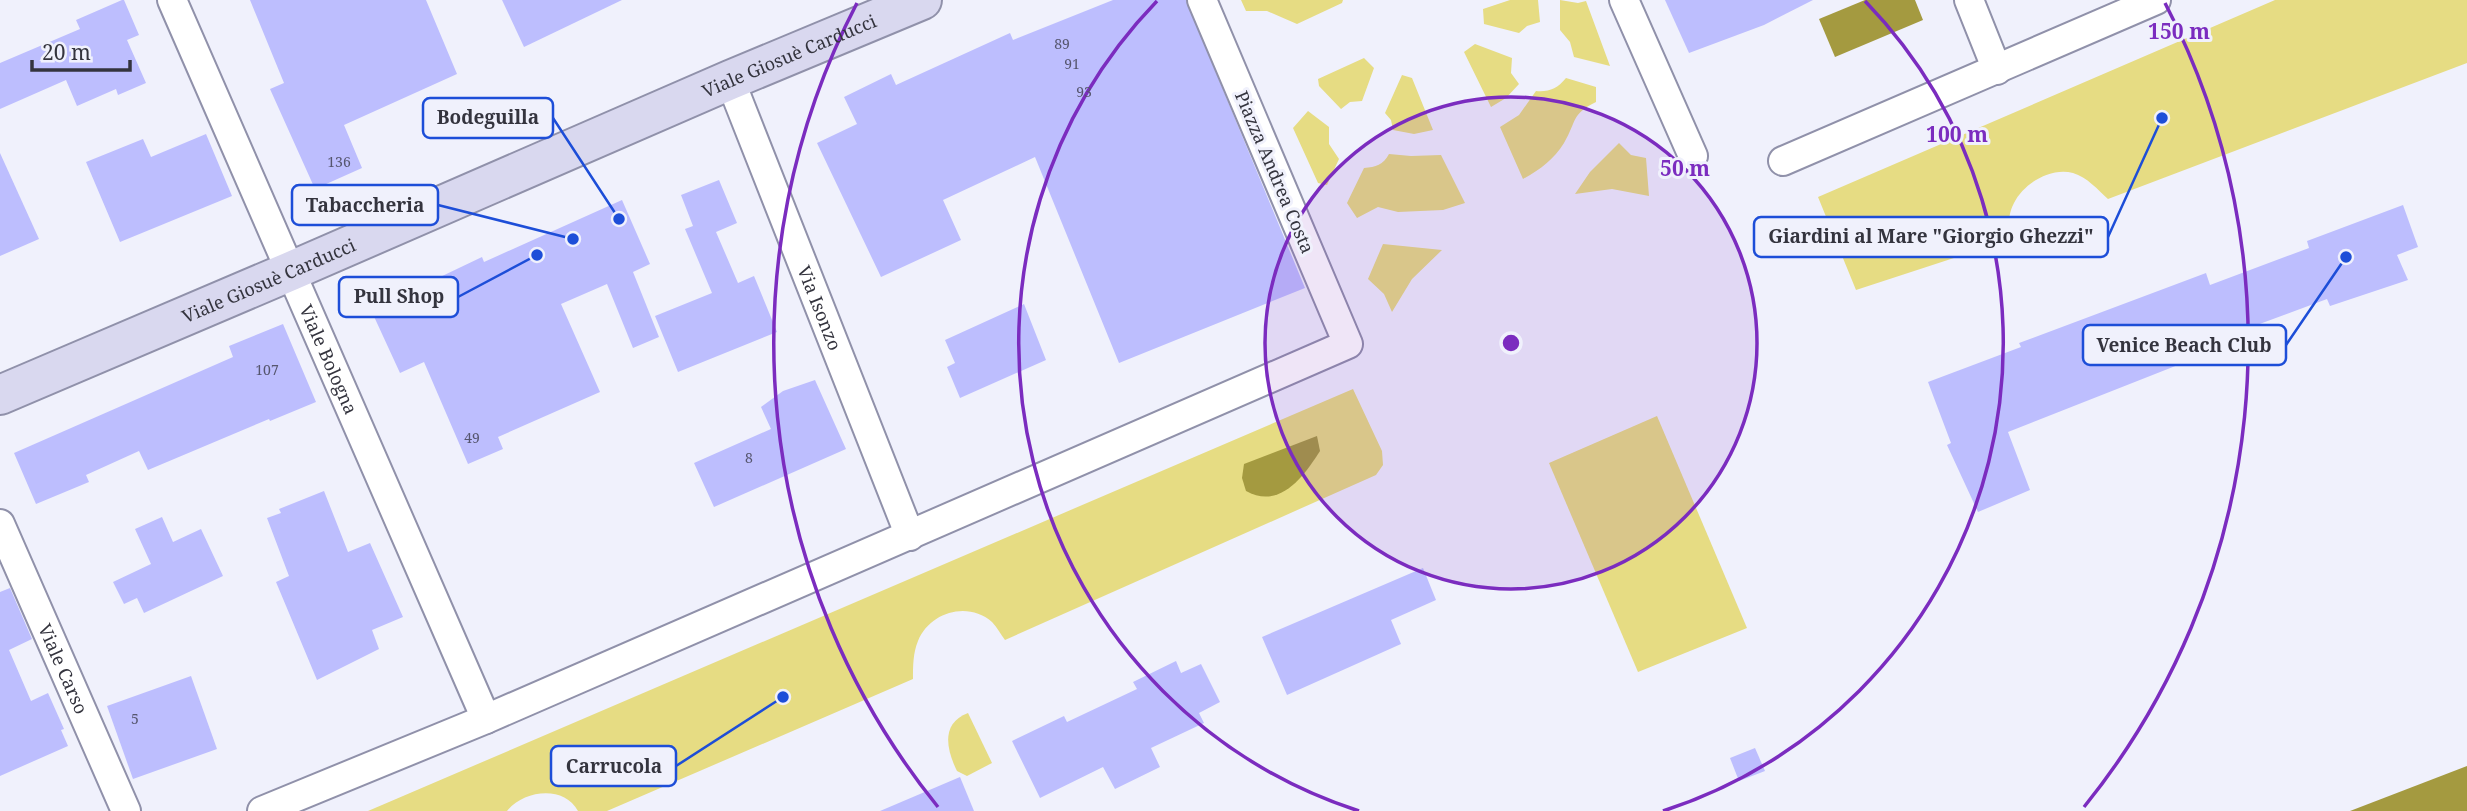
<svg xmlns="http://www.w3.org/2000/svg" width="2467" height="811" font-family="'Noto Serif',serif">
	<style>
		.green { fill: #e6dc83 }
		.water { fill: #a49a40 }
		.building { fill: #bdbefe }
		.lines { fill: none; stroke-linecap: round; stroke-linejoin: round }
		.street-casing { stroke: #9091aa; stroke-width: 32 }
		.secondary-casing { stroke: #9091aa; stroke-width: 42 }
		.street { stroke: #fff; stroke-width: 28 }
		.secondary { stroke: #d9d8ef; stroke-width: 38 }
		.ring { fill: none; stroke: #7b2cbf; stroke-width: 3.5 }
		.labels { text-anchor: middle; dominant-baseline: central; stroke-width: 6; stroke-linejoin: round; paint-order: stroke }
		.number-label { font-size: 14px; fill: #56566e }
		.street-label { font-size: 18px; fill: #34343e; stroke: #f0f1fc }
		.centre { fill: #7b2cbf; stroke: #f0f1fc; stroke-width: 3.5 }
		.ring-label { font-size: 21px; text-anchor: middle; font-weight: bold; fill: #7b2cbf; stroke: #f0f1fc; stroke-width: 6; stroke-linejoin: round; paint-order: stroke }
		.leader { fill: none; stroke: #1d4ed8; stroke-width: 2.5 }
		.callout-dot { fill: #1d4ed8; stroke: #f0f1fc; stroke-width: 2.5 }
		.callout { fill: #f0f1fc; stroke: #1d4ed8; stroke-width: 2.5 }
		.callout-label { font-size: 19px; text-anchor: middle; font-weight: bold; fill: #34343e }
	</style>
	<rect width="100%" height="100%" fill="#f0f1fc"/>
	<g class="green">
		<path d="M1241,0H1343L1342,3L1297,24L1267,11H1246Z"/>
		<path d="M1510,0H1538L1540,22L1527,26L1519,33L1484,24L1483,9Z"/>
		<path d="M1560,0L1578,3L1586,1L1610,66L1574,57L1570,42L1560,30Z"/>
		<path d="M2275,0H2467V63L2108,199C2098,190 2087,177 2073,173C2051,167 2024,183 2014,203C2008,214 2008,227 2009,240L1856,290L1818,197Z"/>
		<path d="M1475,44L1512,58L1511,73L1519,84L1506,98L1491,107L1464,52Z"/>
		<path d="M1364,58L1374,68L1362,101L1350,102L1341,109L1319,86L1318,79Z"/>
		<path d="M1402,75L1412,78L1433,130L1414,134L1393,130L1391,120L1385,113Z"/>
		<path d="M1566,78L1596,87V102C1571,114 1577,121 1564,143C1554,159 1540,170 1523,179L1500,127L1519,115L1536,91C1549,92 1557,89 1566,78Z"/>
		<path d="M1308,111L1329,127V144L1339,159L1327,185L1318,183L1293,128Z"/>
		<path d="M1619,143L1631,155L1646,158L1649,196L1612,189L1575,194L1590,172Z"/>
		<path d="M1389,154L1411,156L1441,155L1465,203L1443,210L1398,212L1378,207L1357,218L1347,203L1364,168C1376,167 1383,165 1389,154Z"/>
		<path d="M1383,244L1442,250L1412,279L1392,312L1384,294L1368,279Z"/>
		<path d="M1353,389L1382,451L1383,465L1376,475L1005,640C1001,635 997,627 992,622C968,601 930,612 918,641C913,653 913,666 913,679L607,811H578C564,785 524,790 507,811H368Z"/>
		<path d="M1657,416L1747,628L1638,672L1549,463Z"/>
		<path d="M968,713L992,763L967,776L957,771C946,749 941,723 968,713Z"/>
	</g>
	<g class="water">
		<path d="M1865,0H1915L1923,20L1835,57L1819,19Z"/>
		<path d="M1317,436L1320,451C1304,476 1280,510 1246,491L1242,478L1244,464Z"/>
		<path d="M2467,766V811H2350Z"/>
	</g>
	<g class="building">
		<path d="M122,0H124L139,35L127,40L146,83L118,95L116,89L77,106L66,80L0,109V63L80,29L76,20Z"/>
		<path d="M250,0H426L457,74L344,125L362,168L315,189L270,89L284,83Z"/>
		<path d="M502,0H622L524,47Z"/>
		<path d="M1113,0H1186L1305,288L1119,363L1035,157L943,200L961,240L881,277L817,143L857,124L844,97L891,74L896,85L1010,33L1013,40Z"/>
		<path d="M1665,0H1813L1764,25L1689,53Z"/>
		<path d="M206,134L232,196L120,242L86,162L143,139L151,157Z"/>
		<path d="M0,153L39,239L0,256Z"/>
		<path d="M719,180L737,223L716,232L738,283L754,276L777,332L678,372L655,316L712,293L685,229L693,226L681,195Z"/>
		<path d="M622,200L650,264L633,272L659,337L633,348L607,284L561,304L600,392L498,437L503,449L468,464L424,362L400,373L371,310L482,257L484,262Z"/>
		<path d="M2403,205L2418,247L2397,255L2408,280L2330,306L2327,299L2246,329L2249,337L2008,432L2030,490L1978,512L1947,445L1951,443L1928,382L2021,347L2019,343L2206,273L2210,285L2309,248L2307,241Z"/>
		<path d="M1024,304L1046,360L960,398L947,367L955,363L945,340Z"/>
		<path d="M283,324L316,402L270,421L269,419L148,470L139,451L86,475L89,482L36,504L14,453L233,357L229,346Z"/>
		<path d="M815,380L846,449L714,507L694,463L771,429L761,407L783,391Z"/>
		<path d="M324,491L348,552L370,543L403,617L372,630L379,649L317,680L276,582L289,576L267,518L281,513L279,509Z"/>
		<path d="M162,517L173,542L201,529L223,576L144,613L137,598L124,604L113,582L151,564L135,529Z"/>
		<path d="M1423,568L1436,600L1391,620L1401,644L1287,695L1262,637Z"/>
		<path d="M10,588L32,639L9,650L31,701L48,693L64,729L61,730L68,746L0,776V592Z"/>
		<path d="M1176,661L1181,673L1201,664L1220,702L1199,713L1204,723L1151,748L1160,767L1115,789L1103,767L1040,798L1012,741L1064,716L1067,722L1137,689L1133,682Z"/>
		<path d="M191,676L217,749L133,779L107,706Z"/>
		<path d="M1755,748L1765,771L1739,781L1730,758Z"/>
		<path d="M960,777L974,811H880Z"/>
	</g>
	<g class="lines">
		<defs>
			<g id="street">
				<path id="s1" d="M172,0L486,719"/>
				<path d="M1624,0L1693,156"/>
				<path d="M1969,0L1997,70"/>
				<path id="s2" d="M730,80L910,536"/>
				<path d="M1783,161L2156,0"/>
				<path id="s3" d="M0,524L126,811"/>
				<path d="M262,811L486,719L1348,344L1202,0"/>
			</g>
			<g id="secondary">
				<path id="s4" d="M0,395L291,271L730,80L922,0"/>
			</g>
		</defs>
		<use href="#street" class="street-casing"/>
		<use href="#secondary" class="secondary-casing"/>
		<use href="#street" class="street"/>
		<use href="#secondary" class="secondary"/>
	</g>
	<circle cx="1511" cy="343" r="246" fill="#7b2cbf" fill-opacity=".12"/>
	<g class="ring">
		<circle cx="1511" cy="343" r="246"/>
		<path d="M1359 811A492 492 0 0 1 1157 1M1865 1A492 492 0 0 1 1663 811"/>
		<path d="M938 807A737 737 0 0 1 857 3M2165 3A737 737 0 0 1 2084 807"/>
	</g>
	<g class="labels">
		<g class="number-label">
			<text x="1062" y="43">89</text>
			<text x="1072" y="63">91</text>
			<text x="1084" y="91">93</text>
			<text x="339" y="161">136</text>
			<text x="267" y="369">107</text>
			<text x="472" y="437">49</text>
			<text x="749" y="457">8</text>
			<text x="135" y="718">5</text>
		</g>
		<g class="street-label">
			<text stroke="none"><textPath href="#s4" startOffset="859">Viale Giosuè Carducci</textPath></text>
			<text transform="translate(1275 172) rotate(67)">Piazza Andrea Costa</text>
			<text stroke="none"><textPath href="#s4" startOffset="292">Viale Giosuè Carducci</textPath></text>
			<text stroke="none"><textPath href="#s2" startOffset="245">Via Isonzo</textPath></text>
			<text stroke="none"><textPath href="#s1" startOffset="392">Viale Bologna</textPath></text>
			<text stroke="none"><textPath href="#s3" startOffset="158">Viale Carso</textPath></text>
		</g>
	</g>
	<circle cx="1511" cy="343" r="10" class="centre"/>
	<g class="ring-label">
		<text x="2179" y="39">150 m</text>
		<text x="1957" y="142">100 m</text>
		<text x="1685" y="176">50 m</text>
	</g>
	<path class="leader" d="M619 219L553 118M573 239L438 205M2162 118L2108 237M537 255L458 297M2346 257L2286 345M783 697L676 766"/>
	<g class="callout-dot">
		<circle cx="619" cy="219" r="7"/>
		<circle cx="573" cy="239" r="7"/>
		<circle cx="2162" cy="118" r="7"/>
		<circle cx="537" cy="255" r="7"/>
		<circle cx="2346" cy="257" r="7"/>
		<circle cx="783" cy="697" r="7"/>
	</g>
	<g class="callout">
		<rect x="423" y="98" width="130" height="40" rx="7"/>
		<rect x="292" y="185" width="146" height="40" rx="7"/>
		<rect x="1754" y="217" width="354" height="40" rx="7"/>
		<rect x="339" y="277" width="119" height="40" rx="7"/>
		<rect x="2083" y="325" width="203" height="40" rx="7"/>
		<rect x="551" y="746" width="125" height="40" rx="7"/>
	</g>
	<g class="callout-label">
		<text x="488" y="124">Bodeguilla</text>
		<text x="365" y="212">Tabaccheria</text>
		<text x="1931" y="243">Giardini al Mare "Giorgio Ghezzi"</text>
		<text x="399" y="303">Pull Shop</text>
		<text x="2184" y="352">Venice Beach Club</text>
		<text x="614" y="773">Carrucola</text>
	</g>
	<path d="M32 60v10h98v-10" fill="none" stroke="#34343e" stroke-width="3.5"/>
	<text x="42" y="60" font-size="21" fill="#34343e" stroke="#f0f1fc" stroke-width="5" paint-order="stroke">20 m</text>
</svg>
